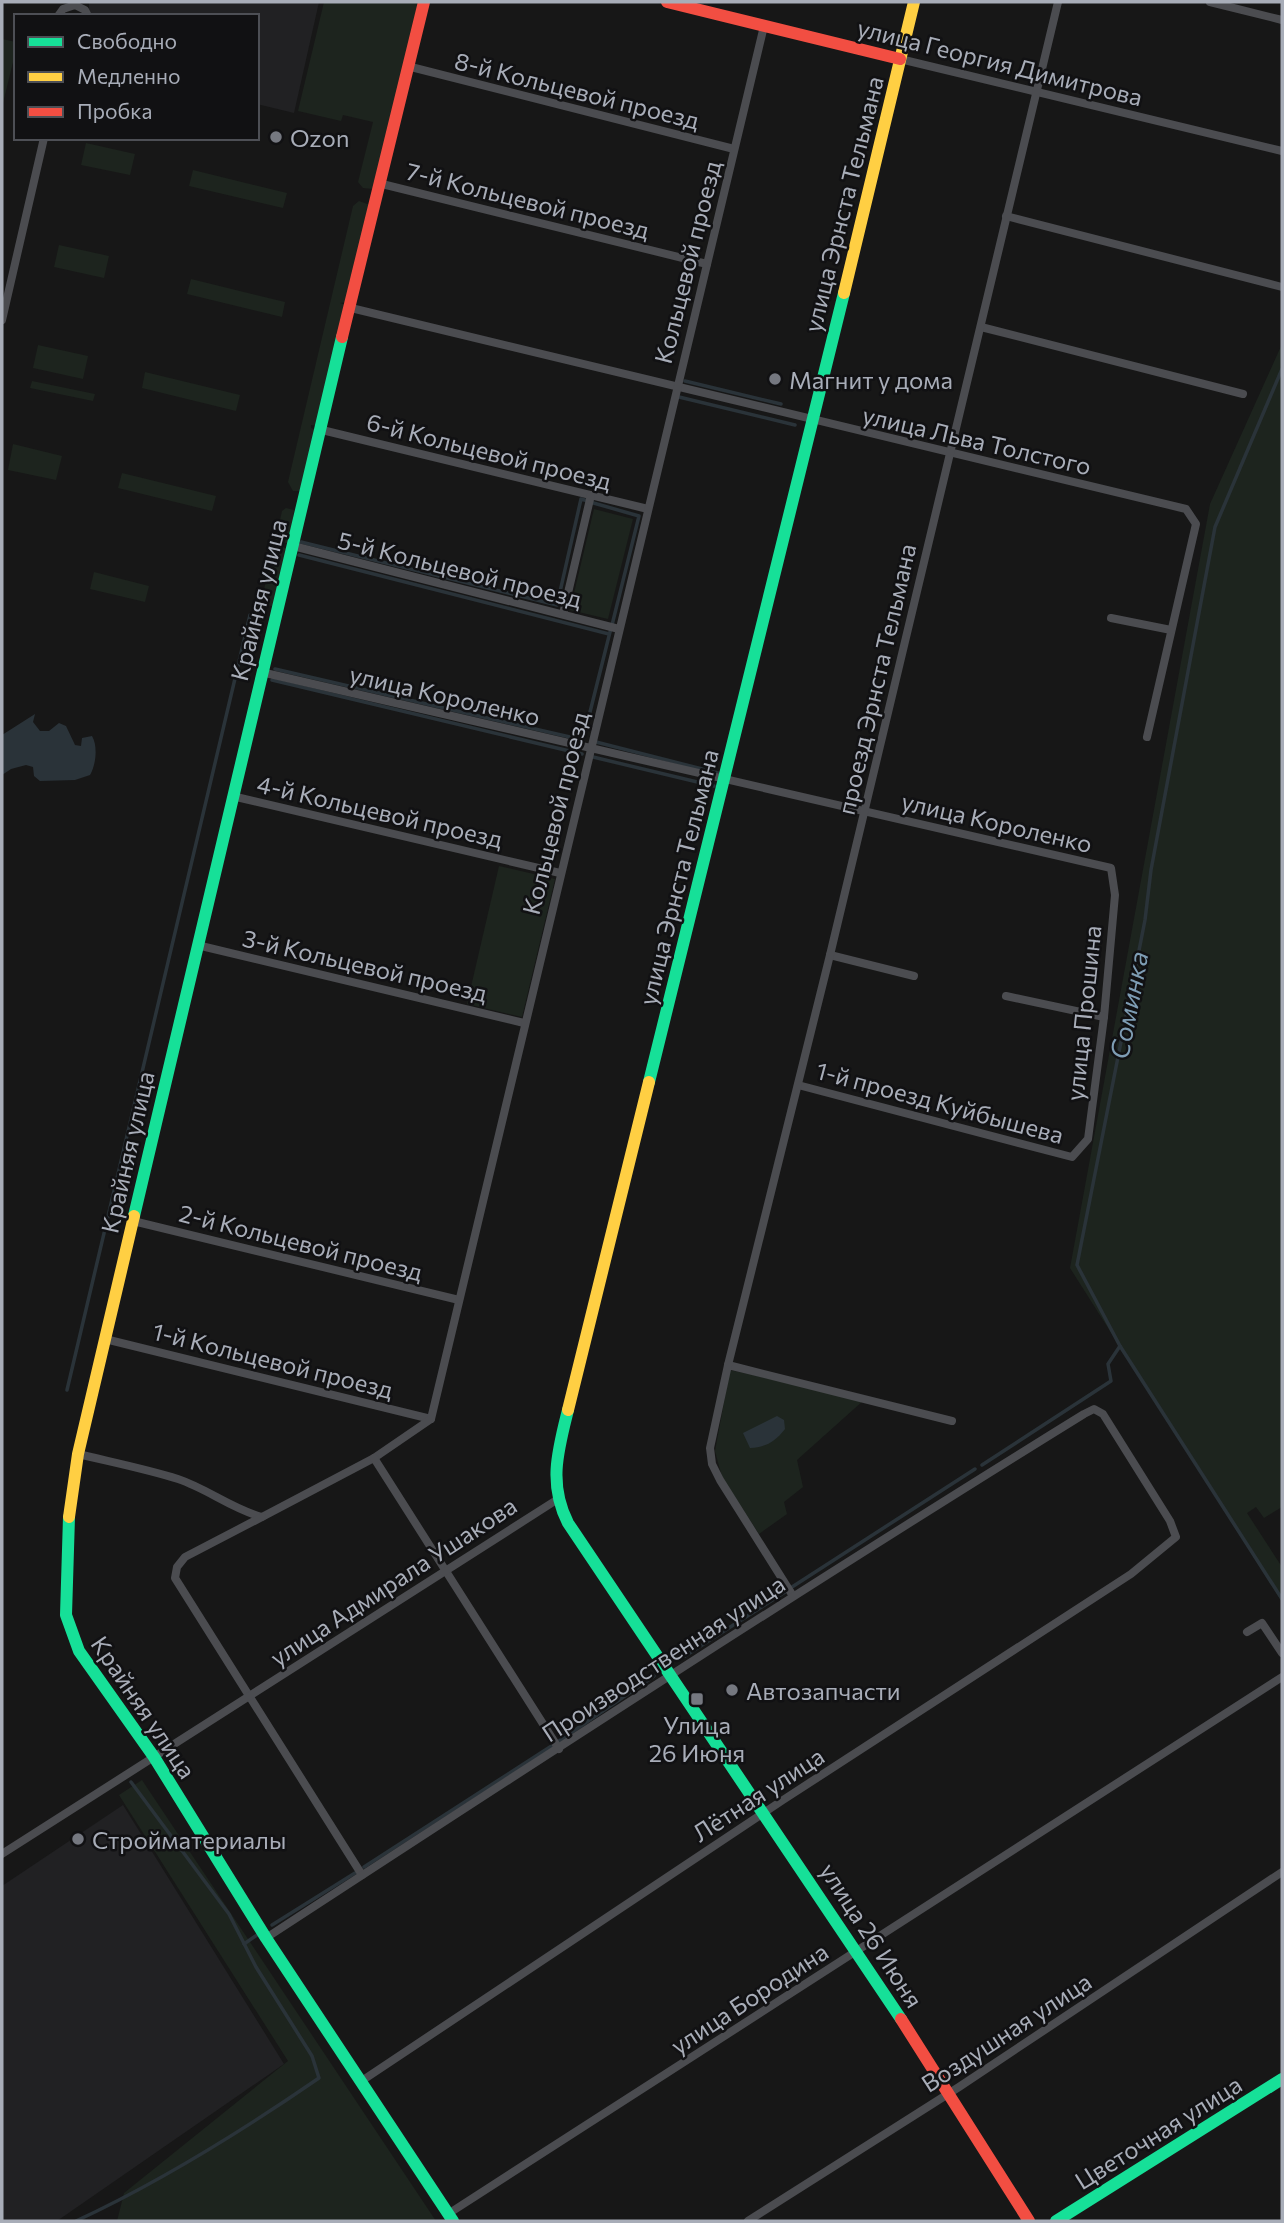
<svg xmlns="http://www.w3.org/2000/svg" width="1284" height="2223" font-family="Commissioner,sans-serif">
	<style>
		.built { fill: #212123 }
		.green { fill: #1d241e }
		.water { fill: #2a3339 }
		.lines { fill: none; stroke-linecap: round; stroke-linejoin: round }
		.stream { stroke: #2a3339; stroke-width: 3.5 }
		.street { stroke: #4b4c50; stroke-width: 8 }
		.fast { stroke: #16e098; stroke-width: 12 }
		.slow { stroke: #ffcf43; stroke-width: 12 }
		.jam { stroke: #f24e42; stroke-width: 12 }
		.poi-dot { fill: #757880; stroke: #111113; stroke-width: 2.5 }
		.labels { text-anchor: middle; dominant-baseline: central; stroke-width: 5; stroke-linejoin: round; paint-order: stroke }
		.street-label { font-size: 24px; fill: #a8adb8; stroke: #111113 }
		.poi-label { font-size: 24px; fill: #a8adb8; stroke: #111113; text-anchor: start }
		.water-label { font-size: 26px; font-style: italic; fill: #7e9db4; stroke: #111113 }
	</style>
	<rect width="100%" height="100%" fill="#171717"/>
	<g class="built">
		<path d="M89,2H319L294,113L257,104V16H89Z"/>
		<path d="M123,1805L284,2064L57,2221H2V1886Z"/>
	</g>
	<g class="green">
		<path d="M324,2H419L373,189L363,188L358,182L373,122L343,115L341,121L298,111Z"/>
		<path d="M2,39L16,42V50L2,107Z"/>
		<path d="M86,143L135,154L130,175L81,165Z"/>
		<path d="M193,170L287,193L283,208L189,186Z"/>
		<path d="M359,201L370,205L347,302L340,303L346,305L318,426L311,425V428L317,430L301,491H293L288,482L353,206Z"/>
		<path d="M59,245L109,256L104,278L54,267Z"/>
		<path d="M191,279L285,302L282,317L187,294Z"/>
		<path d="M1282,344V1507L1264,1518L1256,1507L1247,1513L1282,1567V1602L1070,1268L1210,504Z"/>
		<path d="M38,345L88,356L83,379L33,368Z"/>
		<path d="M145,372L240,395L236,411L142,388Z"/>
		<path d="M32,381L95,394L93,401L30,388Z"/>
		<path d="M13,444L62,456L56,480L8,470Z"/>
		<path d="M122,473L216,496L212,511L118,488Z"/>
		<path d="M286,508L294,510L290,544L281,542L280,546L288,549L274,607L267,605L263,594L282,511Z"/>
		<path d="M594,509L633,519L608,619L570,610Z"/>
		<path d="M94,572L149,586L145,602L90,589Z"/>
		<path d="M499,866L555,879L522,1017L467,1004Z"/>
		<path d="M730,1370L864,1400L797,1460L803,1487L784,1502L787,1514L759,1534L722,1477L715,1451Z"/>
		<path d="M142,1780L436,2221H117L124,2193L288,2061L119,1795Z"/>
	</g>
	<g class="water">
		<path d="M35,714L33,722L40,731H49L59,723L66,726L75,745L81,746L82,738L92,736C98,746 96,765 90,775L75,780L40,781L34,776L33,767L26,765L11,769L2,775V735Z"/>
		<path d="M777,1416L784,1420L785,1429C775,1442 766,1447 750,1448L743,1433Z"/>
	</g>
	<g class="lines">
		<g class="stream">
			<path d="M1282,369L1215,527L1151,870L1145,920L1077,1265L1120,1346L1282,1599"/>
			<path d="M685,381L781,404"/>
			<path d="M679,397L795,425"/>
			<path d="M590,502L639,516L612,625"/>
			<path d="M301,542L557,605L581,499L588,501"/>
			<path d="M299,555L609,634"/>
			<path d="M275,669L583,740L611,628"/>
			<path d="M272,680L582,754"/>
			<path d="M596,742L718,773"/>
			<path d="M593,757L714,786"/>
			<path d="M67,1390L250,615"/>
			<path d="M982,1465L1111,1381L1108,1364L1120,1346"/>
			<path d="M792,1587L975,1469"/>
			<path d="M685,1656L785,1592"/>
			<path d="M559,1741L654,1676"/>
			<path d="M364,1867L553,1745"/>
			<path d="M272,1925L355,1873"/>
			<path d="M244,1944L257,1935"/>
			<path d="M76,2221C160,2182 242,2131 319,2078L312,2056L256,1967L229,1914L131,1782"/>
		</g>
		<g class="street">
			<path d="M1210,2L1282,20"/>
			<path d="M58,16L63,9L75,5L85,10L88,16"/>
			<path d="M900,59L1282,151"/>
			<path d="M411,67L734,149"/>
			<path d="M382,184L707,264"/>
			<path d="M1006,216L1282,287"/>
			<path d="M351,308L1186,509L1196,524L1147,737"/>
			<path d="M2,320L44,138"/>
			<path d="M981,327L1243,394"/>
			<path d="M322,430L648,509"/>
			<path d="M293,546L619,629"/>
			<path d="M563,614L591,495"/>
			<path d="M1111,618L1171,630"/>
			<path d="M261,672L1111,868L1115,895L1104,1017L1088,1139L1072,1157L798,1085"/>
			<path d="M232,796L560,873"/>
			<path d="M197,945L524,1023"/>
			<path d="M830,955L914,976"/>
			<path d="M1006,996L1104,1017"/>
			<path d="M133,1221L459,1300"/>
			<path d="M105,1339L431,1419"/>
			<path d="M728,1365L952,1421"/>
			<path d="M78,1454C111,1462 146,1469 178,1479C208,1489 232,1509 262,1517L374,1458L431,1419L764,26"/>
			<path d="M374,1458L559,1749"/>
			<path d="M262,1517L185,1557L177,1567L175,1578L362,1875"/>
			<path d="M793,1596L720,1480L712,1464L710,1448L728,1365L830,955L1058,2"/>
			<path d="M1247,1632L1262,1623L1282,1653"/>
			<path d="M2,1854L558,1499"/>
			<path d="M266,1938C537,1761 809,1584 1084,1414L1094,1409L1103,1414L1170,1521L1176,1537L1131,1574L783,1800L360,2082"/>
			<path d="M448,2214L1282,1677"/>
			<path d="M748,2221L959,2087L1282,1872"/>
		</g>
		<g class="fast">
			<path d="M649,1082L844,293"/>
			<path d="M134,1216L342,337"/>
			<path d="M568,1410C558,1450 548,1484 568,1523L901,2019"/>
			<path d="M69,1517L66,1615L79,1651L154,1757L266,1938L453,2221"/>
			<path d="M1056,2221L1282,2079"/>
		</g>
		<g class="slow">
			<path d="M844,293L914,2"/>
			<path d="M568,1410L649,1082"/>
			<path d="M69,1517L78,1454L134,1216"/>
		</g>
		<g class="jam">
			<path d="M667,2L900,59"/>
			<path d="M342,337L424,2"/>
			<path d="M901,2019L1029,2221"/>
		</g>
	</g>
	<g class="poi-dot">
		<circle cx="276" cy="137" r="7"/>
		<circle cx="775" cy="379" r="7"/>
		<circle cx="732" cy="1690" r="7"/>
		<rect x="690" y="1692" width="14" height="14" rx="3.5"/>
		<circle cx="78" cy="1839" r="7"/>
	</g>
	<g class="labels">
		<g class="street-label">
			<text transform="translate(1000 62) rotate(14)">улица Георгия Димитрова</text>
			<text transform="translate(577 90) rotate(14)">8-й Кольцевой проезд</text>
			<text transform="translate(528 200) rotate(14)">7-й Кольцевой проезд</text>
			<text transform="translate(843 204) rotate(-76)">улица Эрнста Тельмана</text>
			<text transform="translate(687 262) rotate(-76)">Кольцевой проезд</text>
			<text transform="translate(977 440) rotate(13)">улица Льва Толстого</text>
			<text transform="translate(489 451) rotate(14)">6-й Кольцевой проезд</text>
			<text transform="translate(460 569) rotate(14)">5-й Кольцевой проезд</text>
			<text transform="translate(258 600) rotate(-76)">Крайняя улица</text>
			<text transform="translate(876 679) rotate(-77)">проезд Эрнста Тельмана</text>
			<text transform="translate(445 695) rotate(13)">улица Короленко</text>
			<text transform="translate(380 811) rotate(13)">4-й Кольцевой проезд</text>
			<text transform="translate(555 813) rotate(-76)">Кольцевой проезд</text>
			<text transform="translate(997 822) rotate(13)">улица Короленко</text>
			<text transform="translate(678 877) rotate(-76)">улица Эрнста Тельмана</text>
			<text transform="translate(365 965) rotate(13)">3-й Кольцевой проезд</text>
			<text transform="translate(1083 1013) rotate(-84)">улица Прошина</text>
			<text transform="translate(940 1102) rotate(15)">1-й проезд Куйбышева</text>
			<text transform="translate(127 1152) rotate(-77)">Крайняя улица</text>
			<text transform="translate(301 1242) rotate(14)">2-й Кольцевой проезд</text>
			<text transform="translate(273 1360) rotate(14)">1-й Кольцевой проезд</text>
			<text transform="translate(393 1581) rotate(-33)">улица Адмирала Ушакова</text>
			<text transform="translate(663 1658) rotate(-33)">Производственная улица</text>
			<text transform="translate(144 1707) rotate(56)">Крайняя улица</text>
			<text transform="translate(758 1794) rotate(-33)">Лётная улица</text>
			<text transform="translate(872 1935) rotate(57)">улица 26 Июня</text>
			<text transform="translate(749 1998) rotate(-33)">улица Бородина</text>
			<text transform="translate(1006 2032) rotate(-33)">Воздушная улица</text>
			<text transform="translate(1158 2132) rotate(-32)">Цветочная улица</text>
		</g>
		<g class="poi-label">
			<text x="290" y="137">Ozon</text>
			<text x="789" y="379">Магнит у дома</text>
			<text x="746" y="1690">Автозапчасти</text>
			<text x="697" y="1724" text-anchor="middle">Улица<tspan x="697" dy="28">26 Июня</tspan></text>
			<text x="92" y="1839">Стройматериалы</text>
		</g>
		<g class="water-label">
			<text transform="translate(1128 1005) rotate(-79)">Соминка</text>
		</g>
	</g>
	<rect width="1284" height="2223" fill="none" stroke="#a8adb8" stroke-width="7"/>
	<rect x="14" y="14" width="245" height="126" fill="#111113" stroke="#4d4f55" stroke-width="2"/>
	<rect x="28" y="37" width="35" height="10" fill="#16e098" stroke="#4d4f55" stroke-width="2"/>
	<text x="77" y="49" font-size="21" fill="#a8adb8">Свободно</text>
	<rect x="28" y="72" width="35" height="10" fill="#ffcf43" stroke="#4d4f55" stroke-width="2"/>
	<text x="77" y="84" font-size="21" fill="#a8adb8">Медленно</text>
	<rect x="28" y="107" width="35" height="10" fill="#f24e42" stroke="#4d4f55" stroke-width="2"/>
	<text x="77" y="119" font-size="21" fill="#a8adb8">Пробка</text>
</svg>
